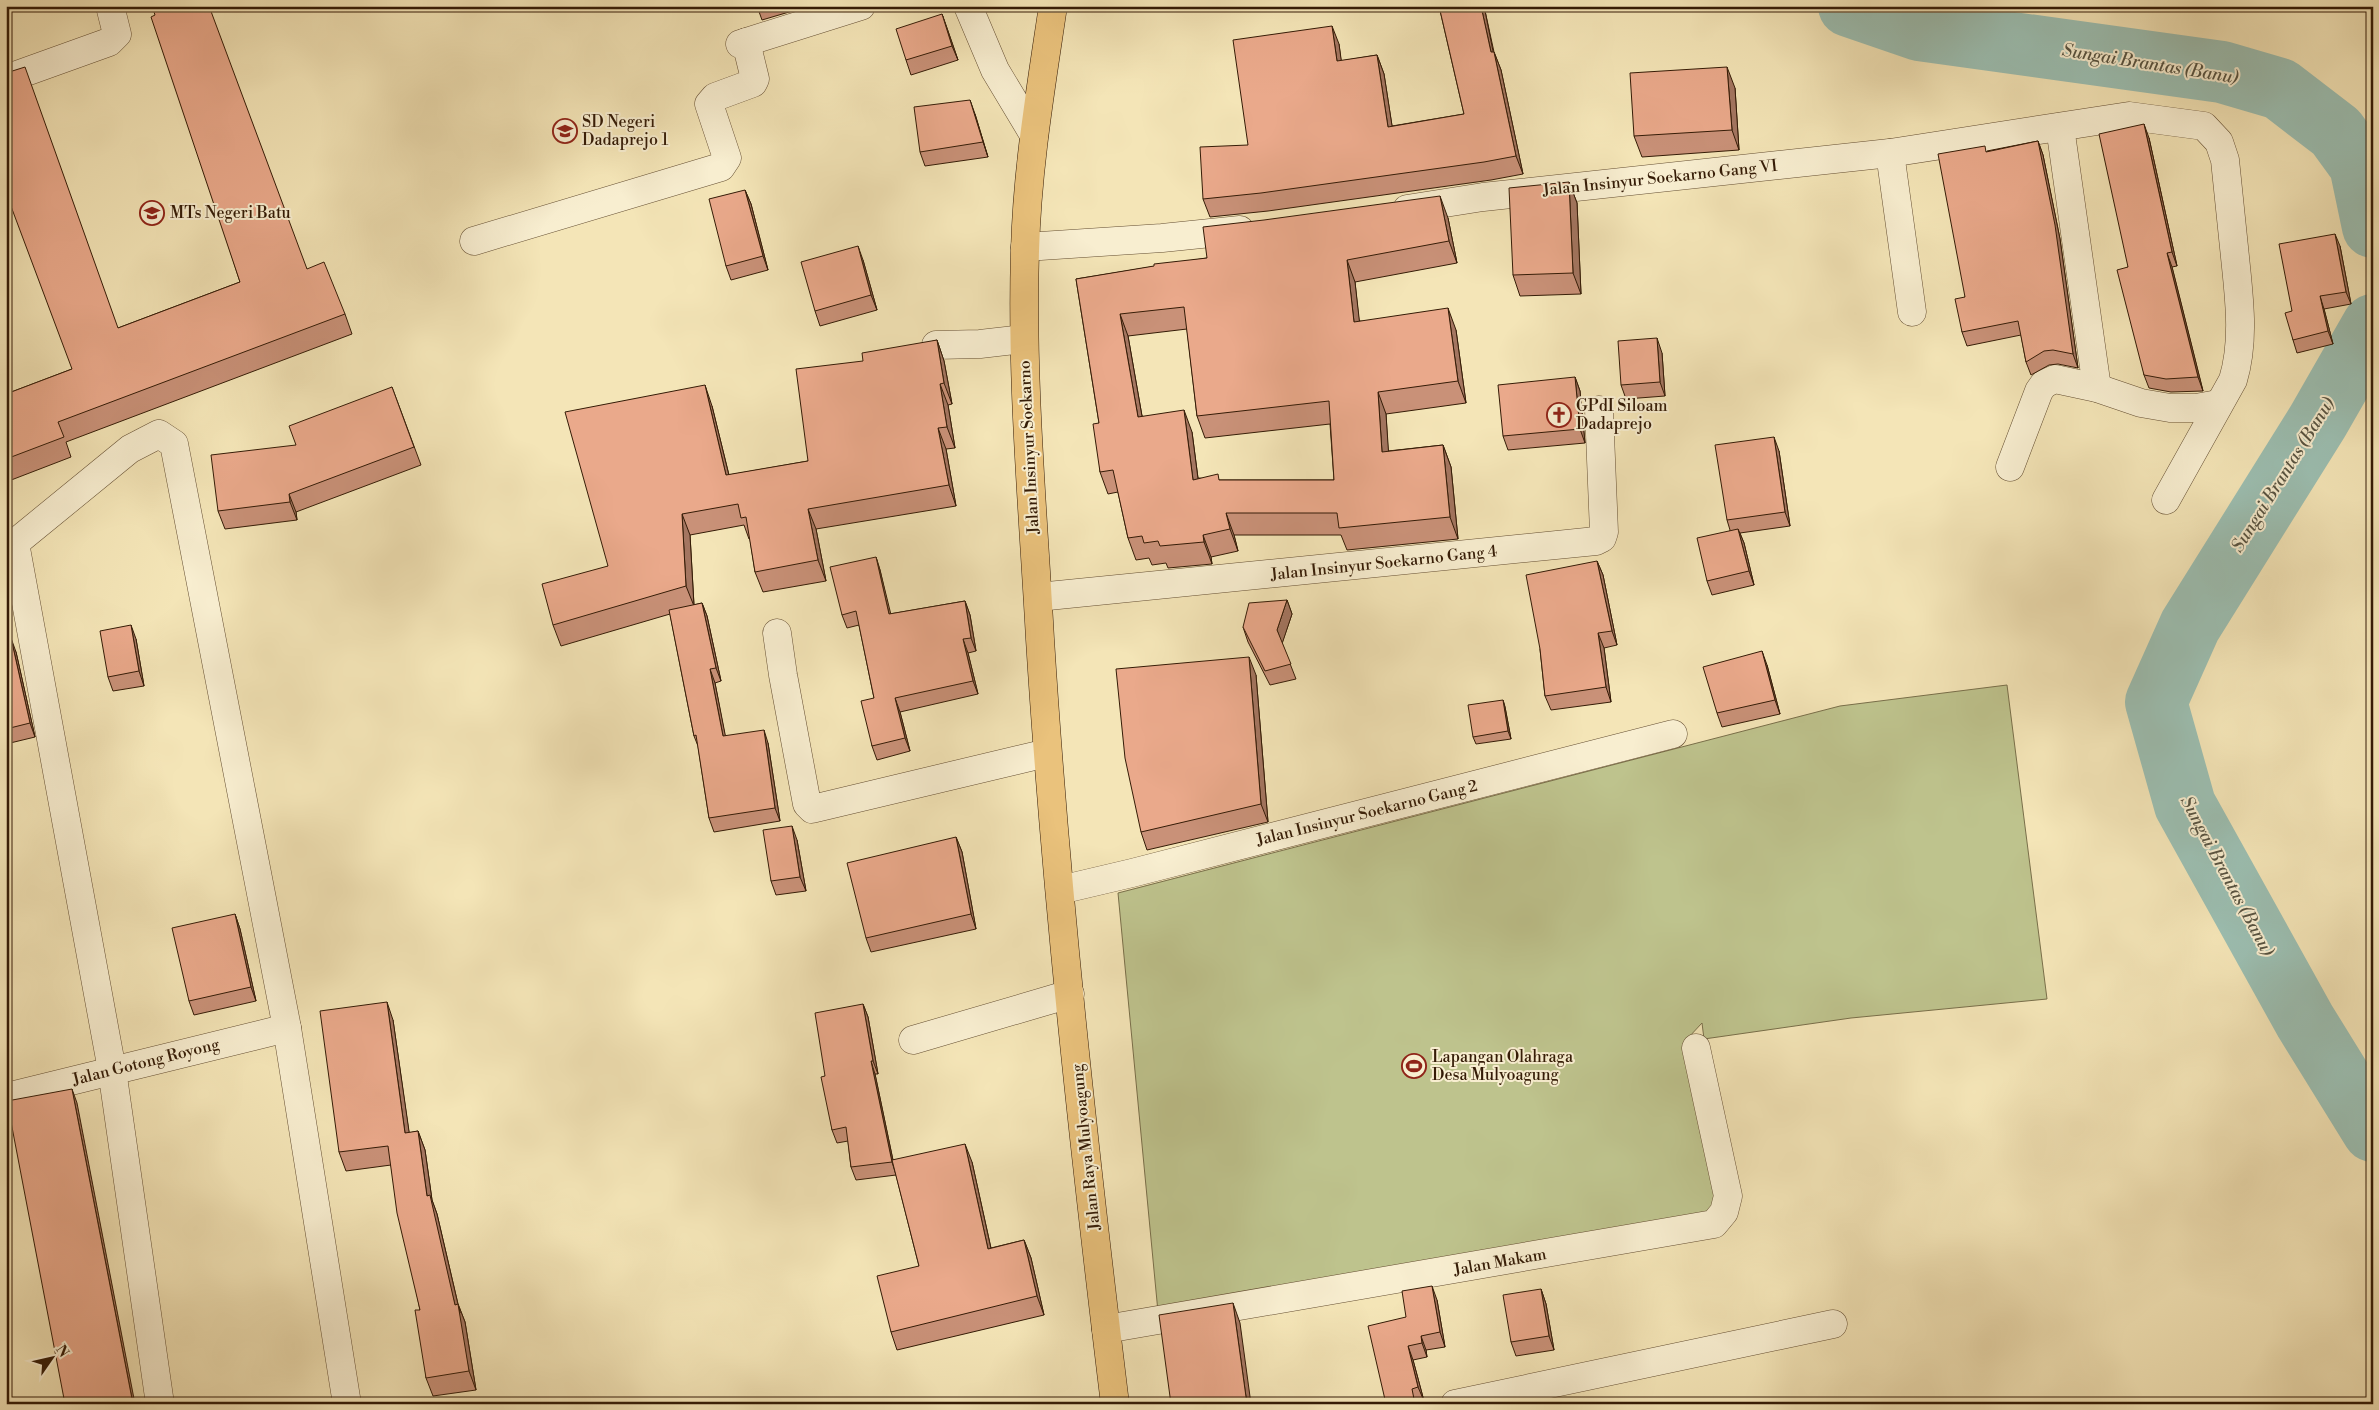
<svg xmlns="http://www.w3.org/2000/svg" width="2379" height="1410" font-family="'Libre Bodoni',serif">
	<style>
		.green { fill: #bec38d; stroke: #796f4a }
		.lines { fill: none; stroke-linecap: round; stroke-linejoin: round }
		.river { stroke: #9cbfb2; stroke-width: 62 }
		.minor-casing { stroke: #644e32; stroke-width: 29 }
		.major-casing { stroke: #341b06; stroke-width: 29 }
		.minor { stroke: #f8eed0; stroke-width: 28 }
		.major { stroke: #eac27c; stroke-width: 28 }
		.wall { fill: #c99178; stroke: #341b06; fill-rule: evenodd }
		.shaded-wall { fill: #a47661; stroke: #341b06 }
		.building { fill: #eaa98b; stroke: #341b06; fill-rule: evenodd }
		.labels { text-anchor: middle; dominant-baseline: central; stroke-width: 4; stroke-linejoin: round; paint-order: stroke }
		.poi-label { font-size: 16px; fill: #341b06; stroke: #f8eed0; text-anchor: start }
		.street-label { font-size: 16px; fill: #341b06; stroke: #f8eed0 }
		.water-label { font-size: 18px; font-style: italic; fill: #585442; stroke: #f8eed0 }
	</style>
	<rect width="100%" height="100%" fill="#f4e5b7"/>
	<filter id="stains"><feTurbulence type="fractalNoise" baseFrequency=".004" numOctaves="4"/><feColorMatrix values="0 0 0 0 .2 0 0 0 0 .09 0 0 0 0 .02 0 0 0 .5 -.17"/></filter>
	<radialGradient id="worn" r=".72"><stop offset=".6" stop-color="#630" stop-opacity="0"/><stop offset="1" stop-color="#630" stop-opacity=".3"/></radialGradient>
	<path class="green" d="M2007,685L2047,999L1851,1018L1704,1039L1702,1023L1688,1038L1716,1202L1710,1216L1158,1312L1118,893L1840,706Z"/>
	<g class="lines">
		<g class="river">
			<path d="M1849,6L1919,30L2222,72L2280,89L2336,132L2360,165L2373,227"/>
			<path d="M2373,325L2318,421L2190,626L2156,702L2185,805L2305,1021L2373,1131"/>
		</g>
		<defs>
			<g id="minor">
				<path d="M968,6L995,70L1034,135"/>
				<path d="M740,44L861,6"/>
				<path d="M6,79L109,42L117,34L110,6"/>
				<path d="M2060,127L2097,388"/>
				<path d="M1890,153L1912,312"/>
				<path d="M1407,209L1483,197L1890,153L2129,116L2204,126L2219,142L2225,160C2228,192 2232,225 2235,257C2239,297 2245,340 2233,380L2166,500"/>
				<path d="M474,241L721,167L727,158L709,104L715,97L753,83L755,79L746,42"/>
				<path d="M1025,247L1162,238L1240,230"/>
				<path d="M936,345L980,344L1024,339"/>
				<path d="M2010,467L2039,391L2044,384L2055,379L2097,388L2141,403L2170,408H2196L2218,404"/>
				<path d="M15,543L112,1070L160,1404"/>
				<path d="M6,548L15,543L130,449L159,434L174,444L287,1028L347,1404"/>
				<path d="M1038,597L1596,541L1602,538L1604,532L1599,410"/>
				<path d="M777,633L783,675L807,804L812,809L1047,753"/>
				<path d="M1060,890L1132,873L1673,734"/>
				<path d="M913,1040L1070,994"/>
				<path d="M6,1097L287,1028"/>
				<path d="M1106,1329L1714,1224L1724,1212L1728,1196L1696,1048"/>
				<path d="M1455,1404L1833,1324"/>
			</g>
			<path id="major" d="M1053,6C1041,87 1027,169 1025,251C1021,381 1033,510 1040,639C1056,894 1084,1150 1115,1404"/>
		</defs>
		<use href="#minor" class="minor-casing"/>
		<use href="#major" class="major-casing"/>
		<use href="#minor" class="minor"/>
		<use href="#major" class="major"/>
	</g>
	<g class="wall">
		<path d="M757,6H806V7L762,20Z"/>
		<path d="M1439,6H1484L1494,52L1501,70L1523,174L1491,180L1268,211L1210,217L1203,199L1248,145L1339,44L1341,61L1377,55L1384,74L1392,126L1464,114Z"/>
		<path d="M942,14L958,60L911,75L906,60Z"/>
		<path d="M155,15L307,269L345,314L352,334L66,442L71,457L6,482V394L72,369L118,328L240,282Z"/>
		<path d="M1735,88L1739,150L1642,157L1634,136Z"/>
		<path d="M975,114L988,157L925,166L920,152Z"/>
		<path d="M2149,138L2177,266L2172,267L2203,391L2171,392L2149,388L2144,375L2128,267Z"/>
		<path d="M2038,141L2043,155L2060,239L2078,368L2058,364L2049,365L2031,375L2026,362L2021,335L1967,346L1962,332L1965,297L1987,151Z"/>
		<path d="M1569,182L1577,203L1581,294L1520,296L1513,275Z"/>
		<path d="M745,190L751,204L768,270L731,280L726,266Z"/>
		<path d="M1448,218L1457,263L1355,282L1359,321L1456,330L1466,403L1386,414L1388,451L1443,445L1451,467L1458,539L1347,550L1341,535H1234L1238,551L1211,557L1212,564L1168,568L1166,563L1152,565L1149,558L1136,560L1128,538L1118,492L1108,494L1100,472L1099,423L1076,279L1207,258ZM1187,329L1197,416L1205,438L1330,424L1334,480H1220L1198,478L1192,432L1142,416L1128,336Z"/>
		<path d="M2340,246L2351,304L2324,309L2333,344L2297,353L2293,340L2292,311Z"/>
		<path d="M863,260L877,310L820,326L815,311Z"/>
		<path d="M937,340L944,361L952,404L948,405L955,448L946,449L956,506L816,529L826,581L763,592L755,572L750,539H749L744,525L690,535L694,605L702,603L707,616L721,681L715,683L725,736L768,743L780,821L714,832L709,818L698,746L694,736L670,614L561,646L553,625L608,566L712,406L729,475L808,461L863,361Z"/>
		<path d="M1662,353L1665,396L1626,399L1621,385Z"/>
		<path d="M1575,377L1580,391L1585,443L1508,450L1503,436Z"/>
		<path d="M392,387L421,465L296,512L297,520L225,529L218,511L296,445Z"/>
		<path d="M1779,451L1790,526L1740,533L1744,543L1754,585L1712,595L1707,581L1730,530L1727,520Z"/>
		<path d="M876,557L880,570L890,614L965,601L970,615L976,651L968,653L978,694L900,712L910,751L877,760L872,746L874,698L859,625L847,628L842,615Z"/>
		<path d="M1597,561L1603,575L1617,645L1604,648L1611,702L1551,710L1545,696L1540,649Z"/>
		<path d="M1287,600L1292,614L1282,643L1296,679L1270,685L1248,642L1243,627Z"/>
		<path d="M6,639L16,652L35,737L6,744Z"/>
		<path d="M136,639L144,686L113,691L108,677Z"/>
		<path d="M1767,665L1780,714L1722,727L1717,713Z"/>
		<path d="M1256,675L1268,822L1147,850L1141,832Z"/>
		<path d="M1503,700L1505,707L1511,739L1476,744L1473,737Z"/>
		<path d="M956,837L962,852L976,929L871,952L866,938Z"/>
		<path d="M797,840L806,891L776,895L771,881Z"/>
		<path d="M235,914L240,929L256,1001L194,1015L189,1001Z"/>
		<path d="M863,1004L868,1017L878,1074H875L893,1160L972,1162L991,1248L1024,1240L1031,1258L1044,1315L897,1350L891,1332L919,1266L896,1175L856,1180L851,1167L848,1141L837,1143L832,1130L825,1076Z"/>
		<path d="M393,1020L409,1133L418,1131L425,1150L432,1200L437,1214L458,1304L465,1322L476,1390L433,1396L426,1378L420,1310L391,1165L346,1171L339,1152Z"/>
		<path d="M1541,1289L1546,1304L1554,1350L1516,1356L1511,1342Z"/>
		<path d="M1437,1300L1445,1347L1426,1350L1427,1357L1413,1360L1424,1401L1417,1403L1386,1404L1406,1317Z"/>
	</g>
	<g class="shaded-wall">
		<path d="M1481,6H1484L1497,71L1491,52Z"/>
		<path d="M942,14L947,28L958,60L952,46Z"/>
		<path d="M1332,26L1339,44L1344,80L1337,61Z"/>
		<path d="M1494,52L1501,70L1523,174L1516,156Z"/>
		<path d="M1377,55L1384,74L1395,145L1388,127Z"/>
		<path d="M1727,67L1735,88L1739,150L1732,130Z"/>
		<path d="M970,100L975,114L988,157L983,142Z"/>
		<path d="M2144,124L2149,138L2177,266L2172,252Z"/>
		<path d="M2038,141L2043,155L2060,239L2078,368L2073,354Z"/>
		<path d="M1569,182L1577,203L1581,294L1573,273Z"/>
		<path d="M745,190L751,204L768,270L763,256Z"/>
		<path d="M1440,196L1448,218L1457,263L1449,241Z"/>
		<path d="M2335,234L2340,246L2351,304L2346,292Z"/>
		<path d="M858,246L863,260L877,310L871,295Z"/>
		<path d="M2167,253L2172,267L2203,391L2198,377Z"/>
		<path d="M1347,260L1355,282L1362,344L1354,322Z"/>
		<path d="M2320,296L2324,309L2333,344L2328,331Z"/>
		<path d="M1448,308L1456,330L1466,403L1458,381Z"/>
		<path d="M1120,314L1128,336L1146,439L1138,417Z"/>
		<path d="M1657,338L1662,353L1665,396L1660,382Z"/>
		<path d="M937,340L944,361L952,404L944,383Z"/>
		<path d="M1575,377L1580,391L1585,443L1580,429Z"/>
		<path d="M940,384L948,405L955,448L947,427Z"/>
		<path d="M705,385L712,406L734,496L726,475Z"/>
		<path d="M1378,392L1386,414L1390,474L1382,452Z"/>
		<path d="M1184,410L1192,432L1201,502L1193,480Z"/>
		<path d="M938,428L946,449L956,506L949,485Z"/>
		<path d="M1774,437L1779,451L1790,526L1785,512Z"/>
		<path d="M1443,445L1451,467L1458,539L1450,517Z"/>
		<path d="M289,494L296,512L297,520L290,502Z"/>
		<path d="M808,509L816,529L826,581L818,560Z"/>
		<path d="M1226,513L1234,535L1238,551L1230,529Z"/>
		<path d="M682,514L690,535L694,606L686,586Z"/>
		<path d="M1738,529L1744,543L1754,585L1749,571Z"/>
		<path d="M1203,535L1211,557L1212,564L1204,542Z"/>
		<path d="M876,557L880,570L894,627L889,614Z"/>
		<path d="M1597,561L1603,575L1617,645L1612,631Z"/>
		<path d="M1287,600L1292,614L1282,644L1277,630Z"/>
		<path d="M965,601L970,615L976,651L971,638Z"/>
		<path d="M702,603L707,616L721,681L716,668Z"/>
		<path d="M131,625L136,639L144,686L139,671Z"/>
		<path d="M1598,633L1604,648L1611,702L1606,687Z"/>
		<path d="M11,638L16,652L35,737L30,723Z"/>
		<path d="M963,639L968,653L978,694L973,681Z"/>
		<path d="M1762,651L1767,665L1780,714L1775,700Z"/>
		<path d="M1249,657L1256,675L1268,822L1261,804Z"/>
		<path d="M710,669L715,683L728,749L723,736Z"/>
		<path d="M895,698L900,712L910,751L905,738Z"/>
		<path d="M1503,700L1505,707L1511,739L1508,731Z"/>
		<path d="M764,730L768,743L780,821L775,808Z"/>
		<path d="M792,826L797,840L806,891L800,877Z"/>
		<path d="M956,837L962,852L976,929L971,914Z"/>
		<path d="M235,914L240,929L256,1001L251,987Z"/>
		<path d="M387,1002L393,1020L412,1152L405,1133Z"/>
		<path d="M863,1004L868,1017L878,1074L873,1061Z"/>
		<path d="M871,1061L875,1074L896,1175L892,1162Z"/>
		<path d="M72,1089L77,1103L135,1404H133Z"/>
		<path d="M418,1131L425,1150L432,1200L437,1214L460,1313L458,1304L465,1322L476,1390L469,1371L455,1305L427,1196Z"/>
		<path d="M965,1144L972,1162L995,1267L988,1249Z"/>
		<path d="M1024,1240L1031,1258L1044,1315L1037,1296Z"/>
		<path d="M1432,1286L1437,1300L1445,1347L1440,1332Z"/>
		<path d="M1541,1289L1546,1304L1554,1350L1549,1336Z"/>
		<path d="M1233,1303L1240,1323L1251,1404H1247Z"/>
		<path d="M1421,1336L1426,1350L1427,1357L1422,1343Z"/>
		<path d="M1408,1346L1413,1360L1424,1401L1418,1387Z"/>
	</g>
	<g class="building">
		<path d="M152,6H209L307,269L324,262L345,314L58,422L64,437L6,459V394L72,369L6,193V73L25,67L118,328L240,282L151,17L155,15Z"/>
		<path d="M1439,6H1481L1491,52H1494L1516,156L1484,162L1261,193L1203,199L1200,147L1248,145L1233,40L1332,26L1337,61L1377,55L1388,127L1464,114Z"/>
		<path d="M942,14L952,46L906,60L896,29Z"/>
		<path d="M1727,67L1732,130L1634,136L1630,73Z"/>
		<path d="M970,100L983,142L920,152L914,107Z"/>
		<path d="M2144,124L2172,252L2167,253L2198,377L2166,379L2144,375L2117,270L2128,267L2099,134Z"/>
		<path d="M2038,141L2055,225L2073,354L2053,350L2044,351L2026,362L2018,321L1962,332L1955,299L1965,297L1938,154L1985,146L1986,152Z"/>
		<path d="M1569,182L1573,273L1513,275L1509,188Z"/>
		<path d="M745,190L763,256L726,266L709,199Z"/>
		<path d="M1440,196L1449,241L1347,260L1354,322L1448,308L1458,381L1378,392L1382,452L1443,445L1450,517L1339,528L1337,513H1226L1230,529L1203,535L1204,542L1160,546L1158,541L1144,543L1142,536L1128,538L1113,470L1100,472L1093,424L1099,423L1076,279L1154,266V264L1207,258L1203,227L1264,220ZM1184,307L1197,416L1329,401L1334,480H1219L1218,474L1193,480L1184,410L1138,417L1120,314Z"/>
		<path d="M2335,234L2346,292L2320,296L2328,331L2293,340L2285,313L2292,311L2279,244Z"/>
		<path d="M858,246L871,295L815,311L801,262Z"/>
		<path d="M1657,338L1660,382L1621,385L1618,341Z"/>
		<path d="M937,340L944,383L940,384L947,427L938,428L949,485L808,509L818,560L755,572L746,517L741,518L738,504L682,514L686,586L553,625L542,584L608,566L565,412L705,385L726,475L808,461L796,369L863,361L862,353Z"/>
		<path d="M1575,377L1580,429L1503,436L1498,385Z"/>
		<path d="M392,387L414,447L289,494L290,502L218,511L211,455L296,445L289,426Z"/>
		<path d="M1774,437L1785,512L1727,520L1715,445Z"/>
		<path d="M1738,529L1749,571L1707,581L1697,538Z"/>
		<path d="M876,557L889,614L965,601L971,638L963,639L973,681L895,698L905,738L872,746L861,701L874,698L856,611L842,615L830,567Z"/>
		<path d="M1597,561L1612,631L1598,633L1606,687L1545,696L1540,649L1526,575Z"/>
		<path d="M1287,600L1277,630L1291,664L1265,671L1243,627L1249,603Z"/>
		<path d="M702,603L716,668L710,669L723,736L764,730L775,808L709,818L696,735L694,736L669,610Z"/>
		<path d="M131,625L139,671L108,677L100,631Z"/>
		<path d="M11,638L30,723L6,729V639Z"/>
		<path d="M1762,651L1775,700L1717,713L1703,667Z"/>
		<path d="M1249,657L1261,804L1141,832L1125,758L1116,669Z"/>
		<path d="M1503,700L1508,731L1473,737L1468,705Z"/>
		<path d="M792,826L800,877L771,881L763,830Z"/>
		<path d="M956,837L971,914L866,938L847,863Z"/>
		<path d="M235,914L251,987L189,1001L172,928Z"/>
		<path d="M387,1002L405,1133L418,1131L427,1196L430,1195L455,1305L458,1304L469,1371L426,1378L415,1310H420L397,1213L388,1146L339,1152L320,1011Z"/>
		<path d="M863,1004L873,1061H871L892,1162L851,1167L846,1127L832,1130L821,1077L825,1076L815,1013Z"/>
		<path d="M72,1089L133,1404H65L7,1101Z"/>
		<path d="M965,1144L988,1249L1024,1240L1037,1296L891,1332L877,1276L919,1266L892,1160Z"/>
		<path d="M1432,1286L1440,1332L1421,1336L1422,1343L1408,1346L1418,1387L1412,1389L1415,1404H1386L1368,1326L1406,1317L1402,1291Z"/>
		<path d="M1541,1289L1549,1336L1511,1342L1503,1295Z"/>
		<path d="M1233,1303L1247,1404H1171L1159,1315Z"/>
	</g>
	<defs>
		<symbol id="school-ring" viewBox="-11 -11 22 22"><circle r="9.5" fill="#f8eed0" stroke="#8f2418" stroke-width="1.5"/><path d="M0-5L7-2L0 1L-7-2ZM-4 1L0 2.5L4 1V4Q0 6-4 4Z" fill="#8f2418"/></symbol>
		<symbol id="church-ring" viewBox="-11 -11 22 22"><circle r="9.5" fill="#f8eed0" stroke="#8f2418" stroke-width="1.5"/><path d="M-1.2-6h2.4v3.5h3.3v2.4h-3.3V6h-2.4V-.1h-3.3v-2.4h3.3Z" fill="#8f2418"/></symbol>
		<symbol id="stadium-ring" viewBox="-11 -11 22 22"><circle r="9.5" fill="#f8eed0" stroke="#8f2418" stroke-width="1.5"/><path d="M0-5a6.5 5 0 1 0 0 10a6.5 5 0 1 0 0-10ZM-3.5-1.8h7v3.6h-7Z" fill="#8f2418"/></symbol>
	</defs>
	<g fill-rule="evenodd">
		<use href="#school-ring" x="551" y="117" width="28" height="28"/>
		<use href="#school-ring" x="138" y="199" width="28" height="28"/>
		<use href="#church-ring" x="1545" y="401" width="28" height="28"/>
		<use href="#stadium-ring" x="1400" y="1052" width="28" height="28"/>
	</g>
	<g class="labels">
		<g class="poi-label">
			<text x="582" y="122">SD Negeri<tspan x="582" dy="18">Dadaprejo 1</tspan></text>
			<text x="170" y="213">MTs Negeri Batu</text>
			<text x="1576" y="406">GPdI Siloam<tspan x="1576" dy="18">Dadaprejo</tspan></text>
			<text x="1432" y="1057">Lapangan Olahraga<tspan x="1432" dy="18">Desa Mulyoagung</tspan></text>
		</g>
		<g class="street-label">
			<text transform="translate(1660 178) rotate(-6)">Jalan Insinyur Soekarno Gang VI</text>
			<text transform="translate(1029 447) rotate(-93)">Jalan Insinyur Soekarno</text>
			<text transform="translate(1384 563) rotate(-6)">Jalan Insinyur Soekarno Gang 4</text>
			<text transform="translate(1367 813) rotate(-14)">Jalan Insinyur Soekarno Gang 2</text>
			<text transform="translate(146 1062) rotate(-14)">Jalan Gotong Royong</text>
			<text transform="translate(1086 1147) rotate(-96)">Jalan Raya Mulyoagung</text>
			<text transform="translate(1500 1262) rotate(-10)">Jalan Makam</text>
		</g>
		<g class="water-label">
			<text transform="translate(2150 64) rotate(9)">Sungai Brantas (Banu)</text>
			<text transform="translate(2283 475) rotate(-58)">Sungai Brantas (Banu)</text>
			<text transform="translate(2227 876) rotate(62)">Sungai Brantas (Banu)</text>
		</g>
	</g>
	<rect width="2379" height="1410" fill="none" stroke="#f4e5b7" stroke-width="25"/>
	<rect x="8" y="8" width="2364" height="1395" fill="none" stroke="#341b06" stroke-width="2.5"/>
	<rect x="12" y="12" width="2354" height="1385" fill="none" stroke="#341b06"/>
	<g transform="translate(52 1358) rotate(56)" stroke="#f8eed0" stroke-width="4" paint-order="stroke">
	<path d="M0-4L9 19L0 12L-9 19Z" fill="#341b06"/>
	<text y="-8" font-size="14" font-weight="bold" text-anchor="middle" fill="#341b06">N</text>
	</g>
	<rect width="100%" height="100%" filter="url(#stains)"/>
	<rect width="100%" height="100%" fill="url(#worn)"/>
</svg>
